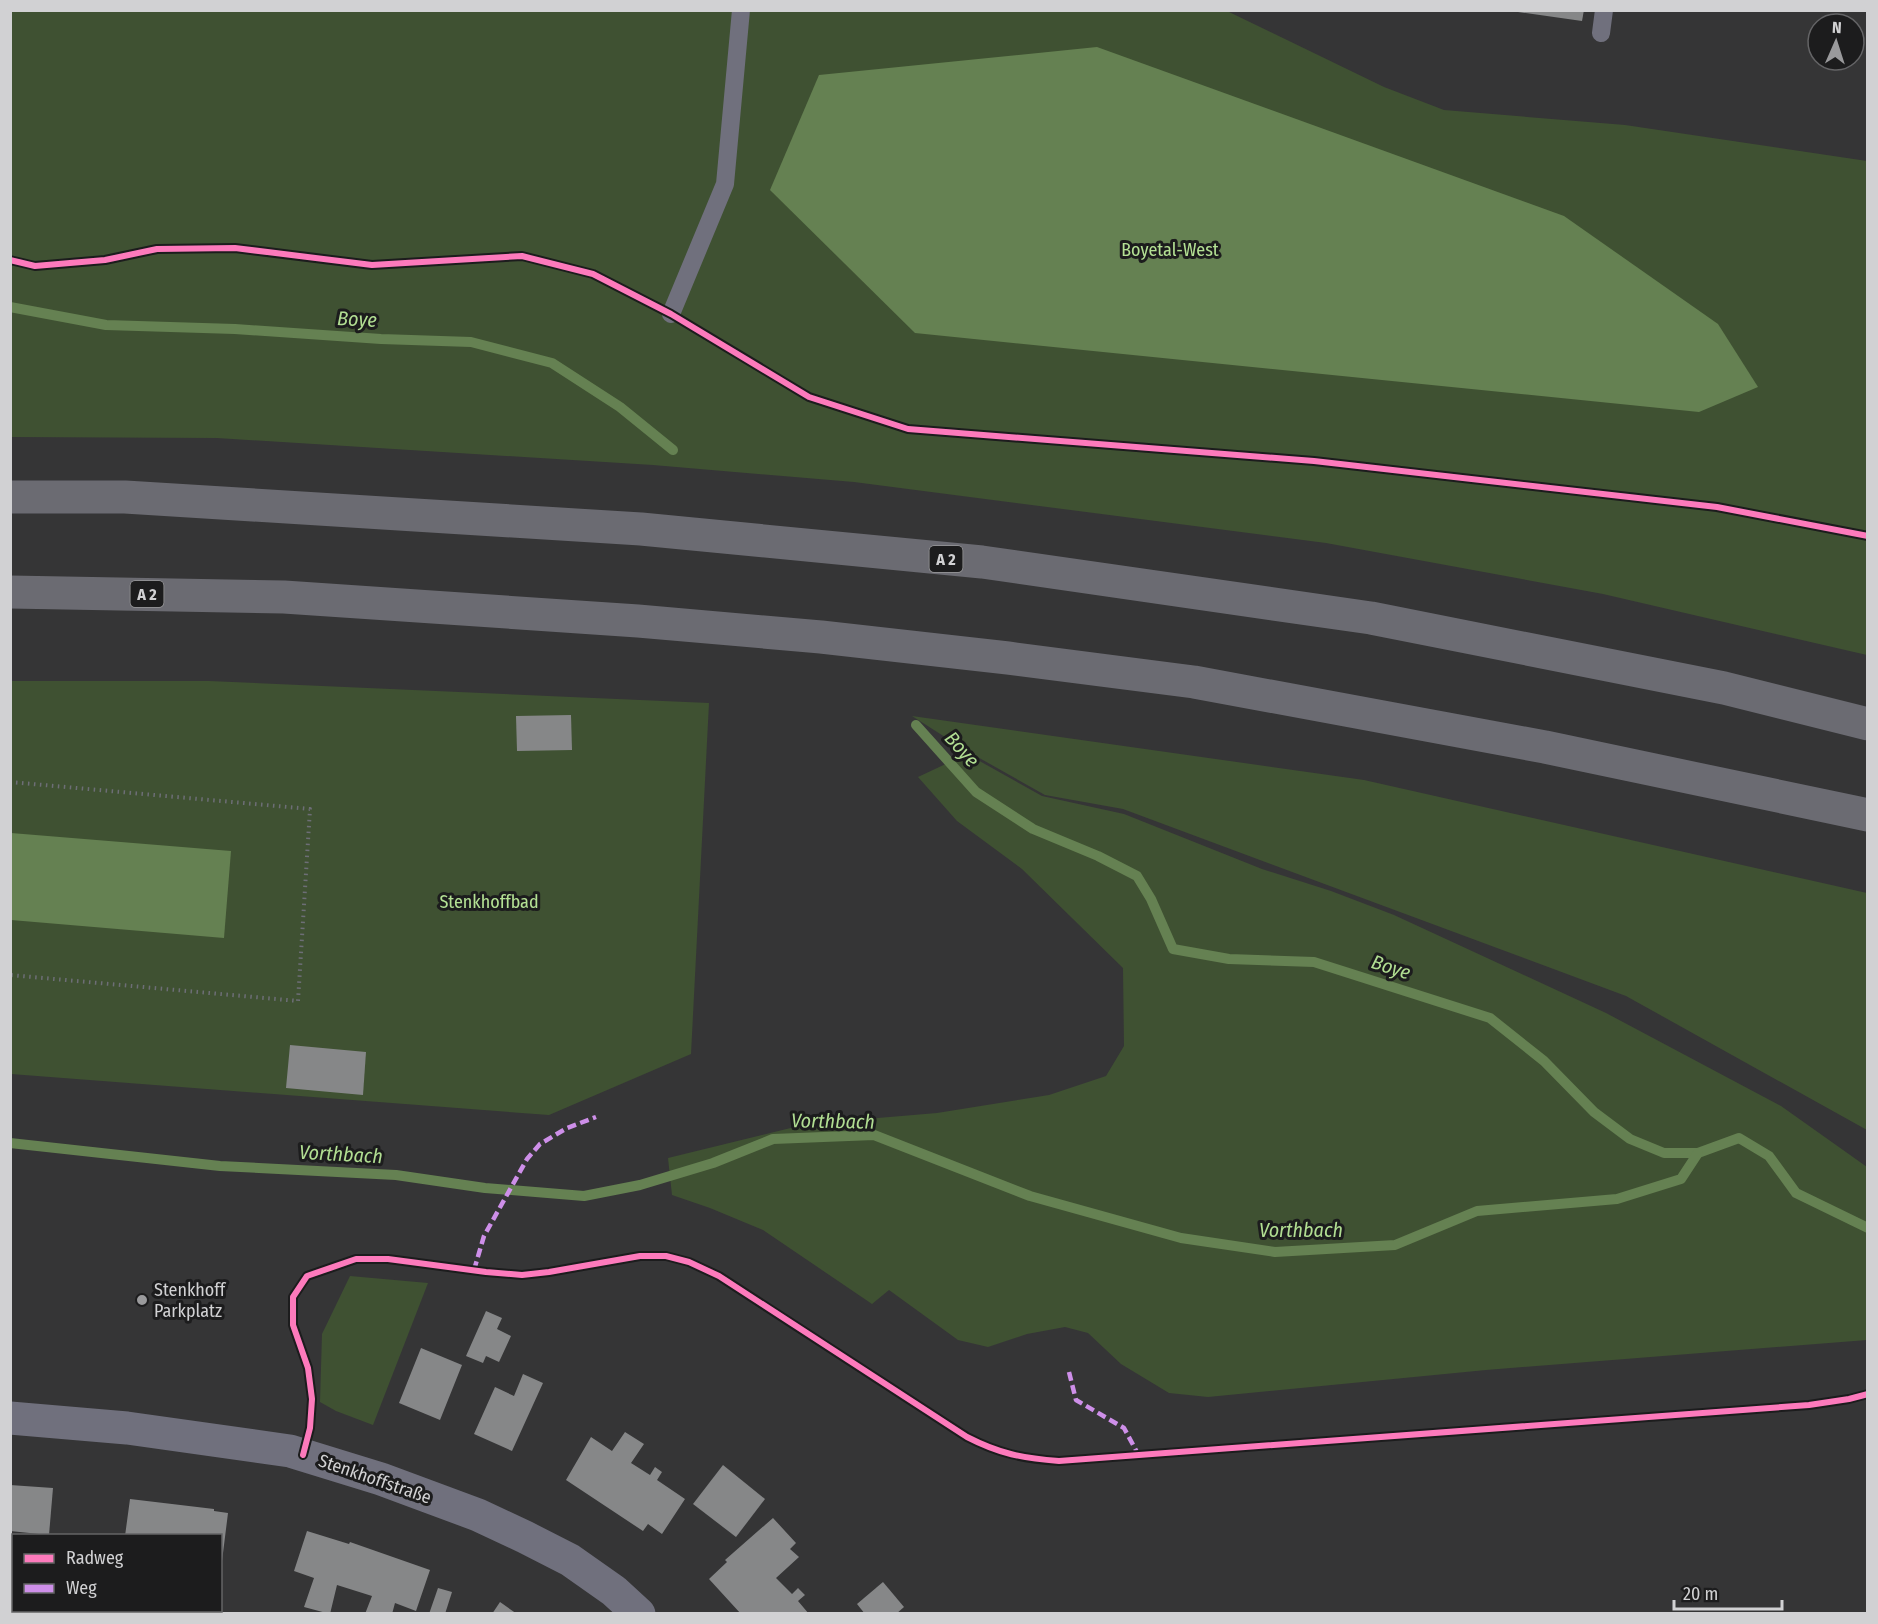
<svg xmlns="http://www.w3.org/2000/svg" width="1878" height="1624" font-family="'Fira Sans Condensed',sans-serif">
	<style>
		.green { fill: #3f5132 }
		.water { fill: #658152 }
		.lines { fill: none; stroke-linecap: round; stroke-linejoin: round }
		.stream { stroke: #658152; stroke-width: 10 }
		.building { fill: #868788 }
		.path { stroke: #6d6e76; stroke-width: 4; stroke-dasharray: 1.5 4.5; stroke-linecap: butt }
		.service { stroke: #70707d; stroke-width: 18 }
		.minor { stroke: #70707d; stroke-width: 33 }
		.motorway { stroke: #6b6b72; stroke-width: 33 }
		.quiet { stroke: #ce8fe9; stroke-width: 4.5; stroke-dasharray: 9 4.5; stroke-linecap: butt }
		.cycleway-casing { stroke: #1c1c1d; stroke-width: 10 }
		.cycleway { stroke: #fd7abc; stroke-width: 6 }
		.poi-dot { fill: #9a9a9c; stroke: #1c1c1d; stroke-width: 2 }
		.labels { text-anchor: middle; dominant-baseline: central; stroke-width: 6; stroke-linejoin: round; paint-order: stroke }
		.shield { fill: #1c1c1d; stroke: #9b9b9c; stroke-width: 1.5 }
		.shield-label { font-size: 16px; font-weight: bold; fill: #d1d1d3 }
		.park-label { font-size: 18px; fill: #b4e194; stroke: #1c1c1d }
		.poi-label { font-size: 18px; fill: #d1d1d3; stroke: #1c1c1d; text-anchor: start }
		.street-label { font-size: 18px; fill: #d1d1d3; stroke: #1c1c1d }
		.water-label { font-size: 20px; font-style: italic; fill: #b1de92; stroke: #1c1c1d }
	</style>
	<rect width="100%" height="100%" fill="#353536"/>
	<g class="green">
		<path d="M10,11H1227L1384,87L1444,110L1625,125L1867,161V655L1603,594L1326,543L854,482L653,465L217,438L11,437Z"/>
		<path d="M11,681H209L709,703L691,1054L549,1115L11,1074Z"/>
		<path d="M912,716L1364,780L1867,893V1130L1626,996L1123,809L1045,795L967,751Z"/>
		<path d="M967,754L1042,796L1124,814L1262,869L1331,891L1394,915L1606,1013L1781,1106L1867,1167V1340L1486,1370L1208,1397L1169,1393L1121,1364L1088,1333L1065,1327L1027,1334L988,1347L958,1340L889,1290L872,1304L763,1230L710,1208L672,1195L668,1158L807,1124L937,1113L1049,1095L1106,1076L1124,1046L1123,968L1022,869L957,821L918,777Z"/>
		<path d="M350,1276L428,1283L373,1425L336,1411L320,1402L322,1334Z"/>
	</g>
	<g class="water">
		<path d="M1097,47L1564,216L1718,324L1758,387L1699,412L915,333L770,190L819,75Z"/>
		<path d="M11,833L231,851L224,938L11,920Z"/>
	</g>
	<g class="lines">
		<g class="stream">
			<path d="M10,307L106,325L235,329L381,339L471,342L552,363L620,407L673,450"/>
			<path d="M916,725L976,792L1033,829L1098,856L1137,876L1151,899L1173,949L1229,959L1314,962L1490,1018L1544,1061L1594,1112L1630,1139L1664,1153H1698L1739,1138L1769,1156L1796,1193L1868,1228"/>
			<path d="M10,1143L220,1166L396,1175L485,1188L584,1196L640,1185L713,1163L773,1139L874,1135L1030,1196L1181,1238L1275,1252L1395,1245L1477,1211L1617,1199L1681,1179L1698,1153"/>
		</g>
	</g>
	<g class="building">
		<path d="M1519,10H1584L1582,21L1518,12Z"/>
		<path d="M571,715L572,750L517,751L516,716Z"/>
		<path d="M290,1045L366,1052L363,1095L286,1088Z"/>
		<path d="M486,1311L502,1318L497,1329L511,1336L499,1362L486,1356L483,1363L466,1356Z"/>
		<path d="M421,1348L462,1365L440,1420L399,1403Z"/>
		<path d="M523,1374L543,1383L512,1451L474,1434L495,1387L514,1396Z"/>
		<path d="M625,1432L644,1444L631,1463L650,1475L655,1467L662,1472L657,1480L685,1499L662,1534L648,1524L643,1531L566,1480L591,1437L612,1451Z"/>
		<path d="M723,1465L765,1499L736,1537L693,1504Z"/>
		<path d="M10,1485L53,1488L49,1535L10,1531Z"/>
		<path d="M130,1499L214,1509V1511L228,1513L222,1561H220V1536H125Z"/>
		<path d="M773,1518L796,1543L790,1549L799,1557L776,1578L792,1594L798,1588L805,1595L798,1601L809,1614H741L709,1579L727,1562L725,1560Z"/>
		<path d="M307,1531L349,1544L350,1542L430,1570L416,1611L395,1603L392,1614H365L372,1596L337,1585L330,1614L304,1607L314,1578L294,1571Z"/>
		<path d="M883,1582L904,1607L896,1614H865L857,1604Z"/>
		<path d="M438,1588L452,1592L445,1614H429Z"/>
		<path d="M500,1602L517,1614H492Z"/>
		<rect x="133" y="1611" width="62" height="3"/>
	</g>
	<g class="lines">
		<path class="path" d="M10,782L310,809L298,1001L10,975"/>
		<g class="service">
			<path d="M1601,33L1604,10"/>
			<path d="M671,314L725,184L741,10"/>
		</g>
		<path class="minor" d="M10,1418L127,1428L290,1451L381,1479L478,1515L525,1537L570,1560L614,1591L639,1614"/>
		<g class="motorway">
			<path d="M10,497H125L641,529L982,562L1371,618L1724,688L1868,724"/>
			<path d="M10,592L284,597L638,621L821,637L1008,658L1194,682L1545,747L1868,815"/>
		</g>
		<g class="quiet">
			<path d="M474,1270L484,1236L527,1159L540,1144L567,1128L596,1117"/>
			<path d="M1069,1372L1076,1400L1124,1428L1139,1456"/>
		</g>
		<defs>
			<g id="cycleway">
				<path d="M10,260L35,266L105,260L157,249L235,248L372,265L522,256L593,274L671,314L809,397L908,429L1314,461L1717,507L1868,536"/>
				<path d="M303,1455L310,1428L312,1399L308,1368L293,1325V1297L307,1276L356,1259H388L486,1272L522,1275L549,1272L640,1256H666L689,1262L719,1276L967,1437C1000,1454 1022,1458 1059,1461L1809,1405L1849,1399L1868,1394"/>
			</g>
		</defs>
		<use href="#cycleway" class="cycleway-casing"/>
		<use href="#cycleway" class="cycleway"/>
	</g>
	<circle class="poi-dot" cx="142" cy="1300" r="6"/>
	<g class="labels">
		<g class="shield">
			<rect x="929.5" y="546" width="33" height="26" rx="4.5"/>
			<rect x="130.5" y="581" width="33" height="26" rx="4.5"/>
		</g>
		<g class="shield-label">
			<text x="946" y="559">A 2</text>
			<text x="147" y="594">A 2</text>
		</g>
		<g class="park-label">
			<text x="1170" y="250">Boyetal-West</text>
			<text x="489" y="902">Stenkhoffbad</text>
		</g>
		<g class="poi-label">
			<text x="154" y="1290">Stenkhoff<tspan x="154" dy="21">Parkplatz</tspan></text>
		</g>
		<g class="street-label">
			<text transform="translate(375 1479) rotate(19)">Stenkhoffstraße</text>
		</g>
		<g class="water-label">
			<text transform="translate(357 319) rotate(3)">Boye</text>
			<text transform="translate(962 749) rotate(48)">Boye</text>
			<text transform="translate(1391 967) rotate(18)">Boye</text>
			<text transform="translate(833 1121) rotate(1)">Vorthbach</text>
			<text transform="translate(341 1154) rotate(3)">Vorthbach</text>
			<text x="1301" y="1230">Vorthbach</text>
		</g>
	</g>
	<rect width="1878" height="1624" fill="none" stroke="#d1d1d3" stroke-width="24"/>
	<rect x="12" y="1534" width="210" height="78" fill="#1c1c1d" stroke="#646466" stroke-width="1.5"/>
	<rect x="24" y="1554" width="30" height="9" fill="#fd7abc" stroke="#646466" stroke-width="1.5"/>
	<text x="66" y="1564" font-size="18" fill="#d1d1d3">Radweg</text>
	<rect x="24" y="1584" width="30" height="9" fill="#ce8fe9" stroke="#646466" stroke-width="1.5"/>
	<text x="66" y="1594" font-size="18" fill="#d1d1d3">Weg</text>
	<g transform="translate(1836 42) rotate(3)"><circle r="28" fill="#1c1c1d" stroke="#646466" stroke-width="1.5"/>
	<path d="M0-4.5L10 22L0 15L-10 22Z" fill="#9a9a9c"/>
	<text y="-9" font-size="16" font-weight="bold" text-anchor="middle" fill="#d1d1d3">N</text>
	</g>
	<path d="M1674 1600v9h108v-9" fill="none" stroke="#d1d1d3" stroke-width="3"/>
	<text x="1683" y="1600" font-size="18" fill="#d1d1d3" stroke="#1c1c1d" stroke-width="4.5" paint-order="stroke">20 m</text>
</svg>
